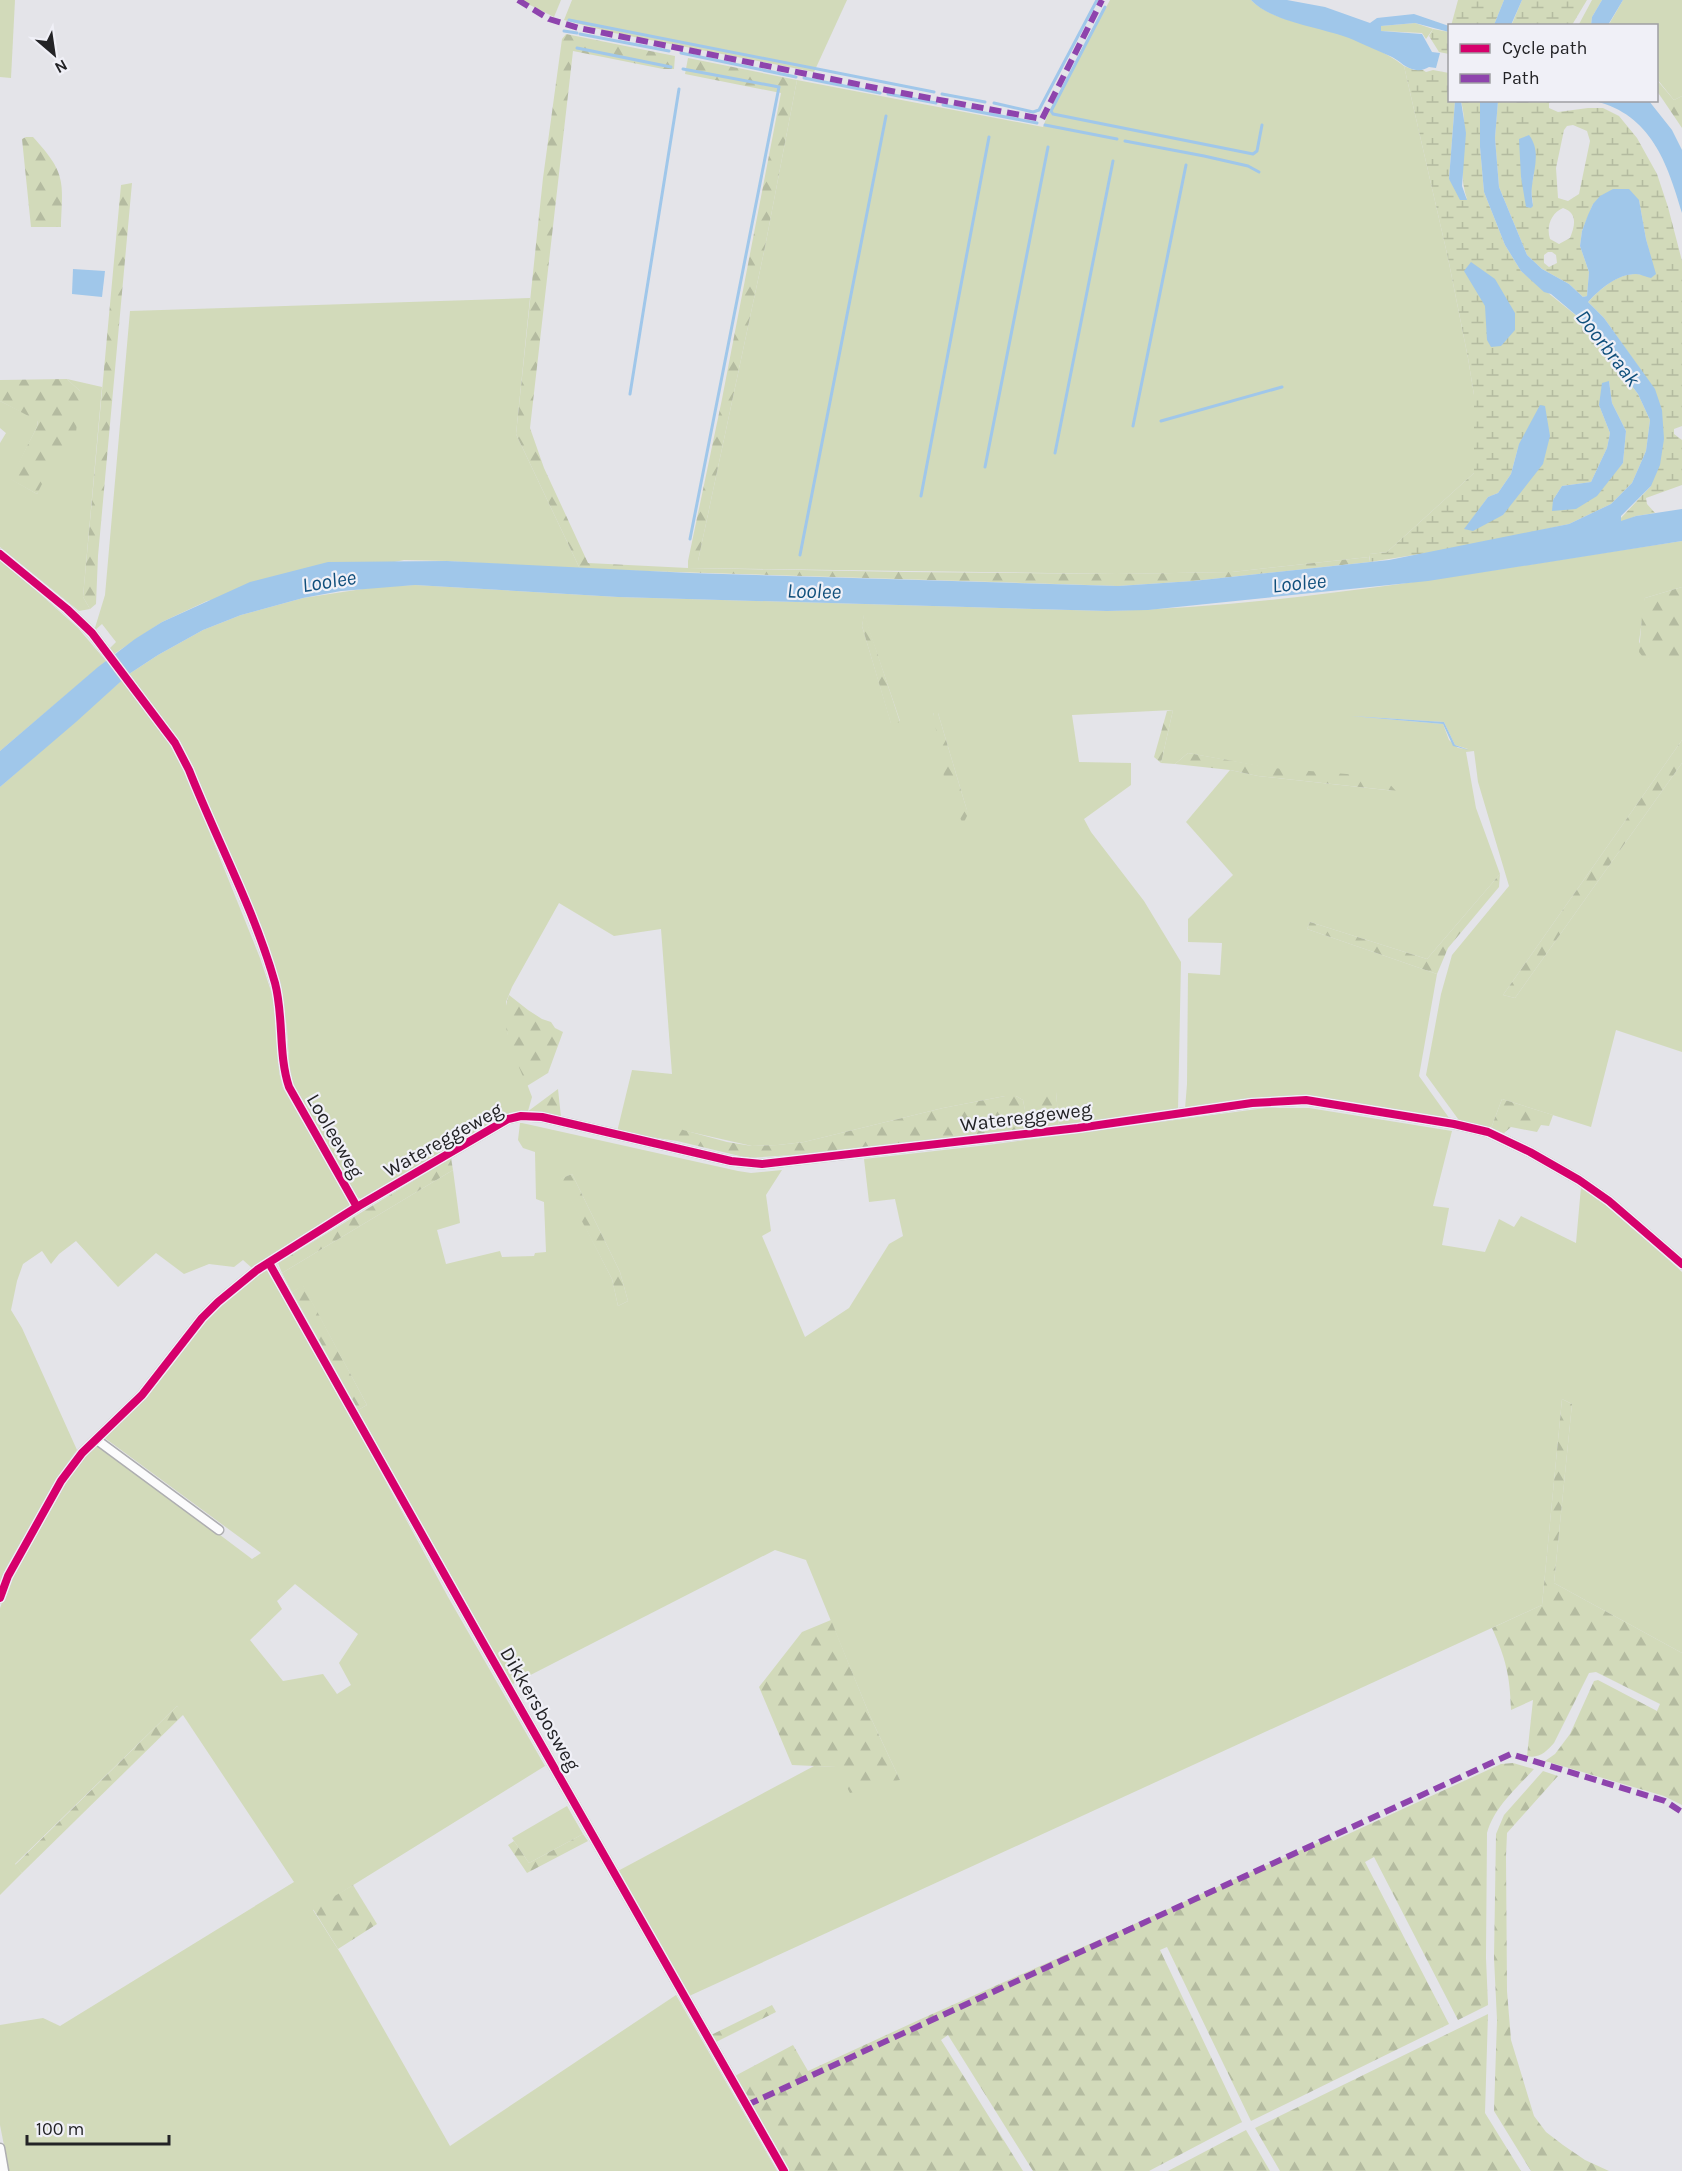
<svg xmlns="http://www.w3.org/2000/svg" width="1682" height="2171" font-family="Karla,sans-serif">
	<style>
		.grass { fill: #d2daba; fill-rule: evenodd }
		.forest { fill: url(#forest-firs) }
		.wetland { fill: url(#wetland-marsh); fill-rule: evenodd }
		.water { fill: #a0c7ea }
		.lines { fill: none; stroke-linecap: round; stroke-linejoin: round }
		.stream { stroke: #a0c7ea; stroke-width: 3 }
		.street-casing { stroke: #aeaeb1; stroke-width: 11 }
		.street { stroke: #fbfbfc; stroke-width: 8 }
		.quiet { stroke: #8e44ad; stroke-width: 6; stroke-dasharray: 12 6; stroke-linecap: butt }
		.cycleway-casing { stroke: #f0f0f7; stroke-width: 11 }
		.cycleway { stroke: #d6006c; stroke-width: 8 }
		.labels { text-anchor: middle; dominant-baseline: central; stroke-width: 4.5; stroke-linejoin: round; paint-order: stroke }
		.street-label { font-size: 20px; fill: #232326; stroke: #f0f0f7 }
		.water-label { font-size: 21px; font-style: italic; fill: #104f7c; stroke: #f0f0f7 }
	</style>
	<defs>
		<pattern id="forest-firs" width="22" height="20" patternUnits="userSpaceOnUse" patternTransform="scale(1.5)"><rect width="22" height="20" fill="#d2daba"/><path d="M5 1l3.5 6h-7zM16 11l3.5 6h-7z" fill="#b4bba0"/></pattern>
		<pattern id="wetland-marsh" width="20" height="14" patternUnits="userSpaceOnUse" patternTransform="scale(1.5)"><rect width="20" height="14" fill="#d2daba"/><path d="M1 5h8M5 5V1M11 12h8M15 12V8" fill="none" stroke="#b4bba0"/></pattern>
	</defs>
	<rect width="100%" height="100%" fill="#e4e4e9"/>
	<g class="grass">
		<path d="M0,0H15L11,78L0,77Z"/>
		<path d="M520,0H561L554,17Z"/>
		<path d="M572,0H847L814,72L614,33L564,20Z"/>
		<path d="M1110,0H1251C1269,18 1300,23 1324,29C1349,36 1384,50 1404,66L1448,258L1468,358L1474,395V473L1387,552L1370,554L1369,557L1232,572L1117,574L688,568V561H698L765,247L797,80L1043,127L1049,111Z"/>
		<path d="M1592,0H1602L1592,17L1591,25L1578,26Z"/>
		<path d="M1623,0H1682V96L1674,100L1657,79L1656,26H1608Z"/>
		<path d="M1415,23L1433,29L1426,39L1422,33L1381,31L1380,29L1381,26Z"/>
		<path d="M530,298L516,434L580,569L447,561L404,560L207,601L162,622L114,654L109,649L116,642L102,624L94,631L105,595L130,311Z"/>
		<path d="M67,379L102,387L83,597L90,609L79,611L0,547V443L6,433L0,428V401L38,420L37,427L11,479L37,494L80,391Z"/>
		<path d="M1682,541V587L1645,598L1639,642L1649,659H1682V740L1503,995L1515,998L1682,763V1052L1616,1030L1591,1127L1502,1099L1490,1131L1461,1123L1426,1075L1441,994L1452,955L1509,886L1478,782L1474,751L1466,752L1476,808L1500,874L1427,959L1310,922L1307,929L1437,974L1419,1076L1452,1122L1303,1097L1239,1100L1185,1109L1187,1084L1188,973L1220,975L1222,943L1188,942V919L1233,875L1186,822L1230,770L1258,776L1395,791L1188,753L1175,764L1161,763L1173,710L1072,715L1079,762L1131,763V785L1084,819L1091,832L1144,901L1181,962L1178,1110L1059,1127L1056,1092L1036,1130L1029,1131L1023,1100L1016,1096H1005L943,1108L804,1142L778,1145L752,1146L677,1129V1141L617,1132L632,1070L672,1074L661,929L614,936L559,903L512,987L506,1002L507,1032L532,1097L528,1111L507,1114L363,1200L357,1197L324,1138L295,1091L290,1077L287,1028L283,1005L255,915L225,841L179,740L129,674L158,655L203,630L241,615L303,598L376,587L415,585L618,597L1107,611C1299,606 1492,569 1682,541ZM864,615L900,721L891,723L862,626ZM933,713H938L968,814ZM1351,716L1444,722L1455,745L1468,749L1458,748L1449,740L1443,724Z"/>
		<path d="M0,558L78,628L106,661L0,751Z"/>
		<path d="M122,680L162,730L180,759L260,958L272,994L279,1032V1072L283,1088L349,1201V1207L252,1268L243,1260L234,1267L209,1264L184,1274L156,1253L118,1287L76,1241L59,1254L51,1264L42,1251L23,1264L17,1281L11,1310L22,1328L77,1450L64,1468L6,1568L0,1586V787Z"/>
		<path d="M1265,1108H1309L1452,1131L1433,1206L1449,1208L1442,1245L1485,1252L1499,1219L1514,1227L1521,1216L1576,1243L1581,1187L1615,1212L1682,1272V1653L1554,1583L1572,1404L1562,1399L1542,1605L687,1997L616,1872L814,1766L837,1767L900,1780L870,1716L806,1560L775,1550L509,1686L358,1410L367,1405L303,1286L292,1292L282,1273L453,1170L460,1223L437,1230L446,1264L500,1251L502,1257L534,1256L535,1253L546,1252L544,1202L536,1199L535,1152L523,1148L518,1140L520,1123H522L738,1171L751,1173L782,1170L766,1195L771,1231L762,1236L805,1337L849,1308L889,1244L903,1236L895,1199L869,1202L864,1159L988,1145ZM572,1174L620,1272L628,1301L618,1306L612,1279L561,1179Z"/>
		<path d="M267,1271L314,1349L448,1597L545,1766L313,1910L341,1954L450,2146L676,1995L777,2171H9L0,2125V2025L43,2018L60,2026L294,1882L177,1706L15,1864L22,1873L0,1895V1608L14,1570L77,1461L95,1441L252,1559L261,1553L102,1436L140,1403L174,1361L200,1323L259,1272ZM295,1584L358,1634L339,1663L351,1685L337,1694L323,1674L283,1681L250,1640L282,1609L277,1601Z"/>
		<path d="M567,1806L583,1834L529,1863L512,1838Z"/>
	</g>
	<g class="forest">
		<path d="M566,34L675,56L674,69H663L573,51L530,428L544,468L588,563L688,568L905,572L1117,574L1232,572L1369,557L1370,562L1193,581L1118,586L580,569L516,434L543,178L562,39Z"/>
		<path d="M688,58L797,80L765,247L698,561H688L722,399L781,93L685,74Z"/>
		<path d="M1656,79L1674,100L1682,96V128L1657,91Z"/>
		<path d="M26,137H33C66,173 63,180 61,227H31L22,139Z"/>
		<path d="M132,183L98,556L96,604L90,609L83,597L121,185Z"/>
		<path d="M67,379L80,391L76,433L44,480L37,494L10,479L37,427L38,421L0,401V380Z"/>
		<path d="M1682,587V659H1649L1642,656L1639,652L1643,604L1645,598Z"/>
		<path d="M864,613L900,722L891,724L862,626Z"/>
		<path d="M1173,710L1161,763L1154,757L1167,711Z"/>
		<path d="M933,712L938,713L968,814L963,824L946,789Z"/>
		<path d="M1682,740V763L1515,998L1503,995Z"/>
		<path d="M1188,753L1273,768L1383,777L1396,791L1258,776L1230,770L1175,764Z"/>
		<path d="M1500,874L1499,887L1448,948L1437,974L1307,929L1310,922L1427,959Z"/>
		<path d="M509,995L528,1010L542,1019L551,1022L555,1028L563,1032L548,1073L527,1086C516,1058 497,1026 509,995Z"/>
		<path d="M558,1089L561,1117L527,1112Z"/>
		<path d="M1056,1091L1059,1127L1036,1130L1029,1096Z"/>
		<path d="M1005,1096H1016L1023,1100L1029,1131L838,1152L748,1158L677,1141L676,1128L727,1142L752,1146L778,1145L804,1142L943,1108Z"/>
		<path d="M1502,1099L1553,1115L1549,1126L1541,1125L1537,1132L1511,1127L1504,1133L1490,1131Z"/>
		<path d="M451,1158L453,1170L282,1273L278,1263Z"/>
		<path d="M572,1174L620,1272L628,1301L618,1306L612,1279L560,1179Z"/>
		<path d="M303,1285L367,1405L358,1410L292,1292Z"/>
		<path d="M1562,1399L1572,1404L1554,1583L1682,1653V1805L1664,1796L1545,1761L1555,1754L1570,1734L1594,1681L1598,1680L1657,1711L1660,1704L1596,1672L1589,1673L1554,1743C1547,1751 1539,1759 1527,1756L1533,1700L1511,1710C1510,1676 1506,1659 1492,1628L1542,1605Z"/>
		<path d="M831,1620L870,1716L900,1780L850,1793L836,1767L792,1765L759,1687L802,1632Z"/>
		<path d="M177,1706L184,1714L22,1873L15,1865Z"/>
		<path d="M1513,1763L1534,1769C1517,1788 1494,1807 1487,1833L1486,1958L1488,2005L1458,2020L1374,1857L1365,1862L1449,2024L1251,2121L1167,1947L1160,1950L1242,2122L1149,2171H1033L948,2035L941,2040L1023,2171H787L733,2077L793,2045L808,2071L921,2019L1330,1837L1333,1841L1501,1764Z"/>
		<path d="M1543,1771L1558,1776L1507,1833L1506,1856L1507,1991L1511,2040L1534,2116L1546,2132L1563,2145L1585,2160L1609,2171H1531L1494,2111L1497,2020L1494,1958L1496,1834L1504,1815Z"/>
		<path d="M583,1834L588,1841L527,1873L508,1845L514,1841L529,1863Z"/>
		<path d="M353,1885L377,1924L338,1949L313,1909Z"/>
		<path d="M772,2005L776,2012L714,2043L709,2036Z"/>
		<path d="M1488,2014L1485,2113L1521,2171H1280L1255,2128Z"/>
		<path d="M1246,2130L1270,2171H1168Z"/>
	</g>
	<g class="wetland">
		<path d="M1458,0H1504L1494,25L1451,26Z"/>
		<path d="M1522,0H1587L1572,25L1511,26Z"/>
		<path d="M1433,29L1449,32V54L1439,52L1429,36Z"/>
		<path d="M1404,66L1414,70H1423L1426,72L1433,70L1449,73L1450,100L1455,101L1449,179L1467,199C1456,169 1470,133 1461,101H1480V147L1484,192L1505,245L1521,271L1583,321L1638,394L1650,420L1646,451L1632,483L1611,504L1569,524L1464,547L1370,562L1369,554L1387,552L1474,473V395L1468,358L1448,258ZM1609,381L1612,403L1626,431L1623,463L1613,474L1553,500L1562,486L1591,482L1607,448L1610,433L1599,405ZM1519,444L1503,515L1465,529L1488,497L1498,493L1511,474Z"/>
		<path d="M1498,101H1552L1549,103V108L1558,112L1588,108H1603L1619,116L1637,138L1657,174L1668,207L1682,261V426L1674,429V434L1682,440V485L1646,498L1647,504L1655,513L1636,516L1621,522L1620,519L1651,486L1654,389L1604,318L1588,302C1600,289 1618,273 1637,274C1644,275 1648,276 1655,274L1646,239L1639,200L1593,204L1582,231L1580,246L1589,272L1587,296L1583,297L1569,284L1542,269L1527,255L1499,187L1495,138ZM1573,125L1587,131L1590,141L1579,194L1568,201L1558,198L1556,168L1564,130L1567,126ZM1521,162L1534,174L1531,188L1533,205L1521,177ZM1563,208C1578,213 1575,226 1570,238L1559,244L1550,239C1546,227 1551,213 1563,208ZM1548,252H1552L1556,255L1557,263L1549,267L1544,263V255Z"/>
	</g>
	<g class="water">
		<path d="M1251,0H1287L1325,7L1370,23L1377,18L1414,14L1449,26V32L1415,23L1381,26V31L1422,34L1432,52L1440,53L1436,68L1429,67C1425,69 1421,71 1416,70C1406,69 1400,61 1392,57C1381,52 1369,47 1358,42C1327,27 1275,25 1251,0Z"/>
		<path d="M1504,0H1522L1511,25H1494Z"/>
		<path d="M1602,0H1623L1608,25H1591L1592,17Z"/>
		<path d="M1455,101H1461L1466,133L1462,186L1467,200H1460L1449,179Z"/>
		<path d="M1480,101H1498L1495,138L1499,187L1527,255L1542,269L1569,284L1583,297L1587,296L1589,272L1580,246L1582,231L1588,215L1593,204L1600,196L1613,189H1629L1639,200L1646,239L1656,274L1651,278C1646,277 1640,274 1636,274C1617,274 1600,289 1588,302L1604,318L1655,389L1662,410L1664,439L1660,465L1651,486L1621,516V521L1636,516L1682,509V541L1428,581L1148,610L1107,611L618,597L415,585L341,591L303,598L241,615L203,630L158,655L129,674L76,722L0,787V751L98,667L135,639L162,622L250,582L328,562L447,561L690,573L1118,586L1193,581L1389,560L1569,524L1611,504L1632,483L1646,451L1650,420L1638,394L1583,321L1551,294L1544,292L1521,271L1505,245L1484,192L1480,147Z"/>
		<path d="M1595,101H1649L1672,130L1682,150V213C1667,162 1651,115 1595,101Z"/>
		<path d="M1529,135C1541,151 1534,168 1532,186C1531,192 1532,199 1533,206L1531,208L1526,207L1521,177L1519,139Z"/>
		<path d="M1471,262L1495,279L1515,313V330L1501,346L1491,347L1487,340L1485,306L1464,271Z"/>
		<path d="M73,269L105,271L102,297L72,294Z"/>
		<path d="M1609,381L1612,403L1626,431L1623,463L1597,496L1576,509L1552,511L1553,500L1562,486L1591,482L1607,448L1610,433L1599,405L1602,383Z"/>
		<path d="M1540,405L1545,406L1550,436L1543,464L1503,515L1473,531L1464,529L1488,497L1498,493L1511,474L1519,444Z"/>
		<path d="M1351,716L1444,722L1455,745L1469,750L1453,746L1443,724Z"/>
	</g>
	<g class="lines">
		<g class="stream">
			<path d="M1105,7L1051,111L1053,114L1253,154L1257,151L1262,125"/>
			<path d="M569,20L934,92"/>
			<path d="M564,31L577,33"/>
			<path d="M580,34L669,51"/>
			<path d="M577,48L671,67"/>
			<path d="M681,53L796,77"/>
			<path d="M683,69L779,87L690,539"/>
			<path d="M804,78L880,93"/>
			<path d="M888,94L936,103"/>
			<path d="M942,94L985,102"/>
			<path d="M994,103L1033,112L1039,110L1097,0"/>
			<path d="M943,105L1037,123"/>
			<path d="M1045,125L1117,139"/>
			<path d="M1125,141L1204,156L1248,166L1259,172"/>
			<path d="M630,394L679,89"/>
			<path d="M1161,421L1282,387"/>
			<path d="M1133,426L1186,165"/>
			<path d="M1055,453L1113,161"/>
			<path d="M985,467L1048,147"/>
			<path d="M921,496L989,137"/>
			<path d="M800,555L886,116"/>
		</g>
		<defs>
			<g id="street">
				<path d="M0,554L67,609L92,633L175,743L189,770C217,841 254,909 275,983C284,1017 278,1054 289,1087L357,1207"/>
				<path d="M269,1263L482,1641L784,2171"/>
				<path d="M97,1440L219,1530"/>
				<path d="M0,1598L8,1576L61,1481L82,1453L142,1395L202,1318L218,1302L257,1270L357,1207L508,1119L521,1116L542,1117L731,1161L762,1164L1078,1128L1252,1103L1306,1100L1454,1124L1488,1132L1530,1152L1579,1180L1609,1201L1682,1264"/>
				<path d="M0,2148L4,2171"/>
			</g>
		</defs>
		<use href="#street" class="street-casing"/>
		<use href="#street" class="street"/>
		<g class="quiet">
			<path d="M518,0L549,19L579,28L886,90L1042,119L1102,0"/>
			<path d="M747,2105L1511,1754L1665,1801L1682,1812"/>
		</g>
		<defs>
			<g id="cycleway">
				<path d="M0,554L67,609L92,633L175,743L189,770C217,841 254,909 275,983C284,1017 278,1054 289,1087L357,1207"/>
				<path d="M269,1263L482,1641L784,2171"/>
				<path d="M0,1598L8,1576L61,1481L82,1453L142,1395L202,1318L218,1302L257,1270L357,1207L508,1119L521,1116L542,1117L731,1161L762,1164L1078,1128L1252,1103L1306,1100L1454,1124L1488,1132L1530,1152L1579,1180L1609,1201L1682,1264"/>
			</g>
		</defs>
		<use href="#cycleway" class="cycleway-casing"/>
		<use href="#cycleway" class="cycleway"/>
	</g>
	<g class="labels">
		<g class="street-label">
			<text transform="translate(1026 1117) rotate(-7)">Watereggeweg</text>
			<text transform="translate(335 1136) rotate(60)">Looleeweg</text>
			<text transform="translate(443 1140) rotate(-29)">Watereggeweg</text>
			<text transform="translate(540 1709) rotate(60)">Dikkersbosweg</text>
		</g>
		<g class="water-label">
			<text transform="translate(1608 348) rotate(52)">Doorbraak</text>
			<text transform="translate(329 581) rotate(-9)">Loolee</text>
			<text transform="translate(1299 583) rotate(-6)">Loolee</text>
			<text transform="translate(814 591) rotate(1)">Loolee</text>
		</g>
	</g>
	<rect x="1448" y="24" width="210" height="78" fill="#f0f0f7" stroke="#9e9ea3" stroke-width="1.5"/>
	<rect x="1460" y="44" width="30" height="9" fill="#d6006c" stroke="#9e9ea3" stroke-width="1.5"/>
	<text x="1502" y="54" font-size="18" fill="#232326">Cycle path</text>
	<rect x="1460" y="74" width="30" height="9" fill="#8e44ad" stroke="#9e9ea3" stroke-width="1.5"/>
	<text x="1502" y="84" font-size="18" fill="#232326">Path</text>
	<g transform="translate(54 54) rotate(151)" stroke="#f0f0f7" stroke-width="4.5" paint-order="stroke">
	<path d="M0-4.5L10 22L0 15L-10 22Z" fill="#232326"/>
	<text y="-9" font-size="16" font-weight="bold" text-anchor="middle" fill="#232326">N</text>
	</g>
	<path d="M27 2135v9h142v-9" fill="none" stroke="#232326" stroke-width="3"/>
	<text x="36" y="2135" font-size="18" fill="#232326" stroke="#f0f0f7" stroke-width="4.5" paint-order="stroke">100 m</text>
</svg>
